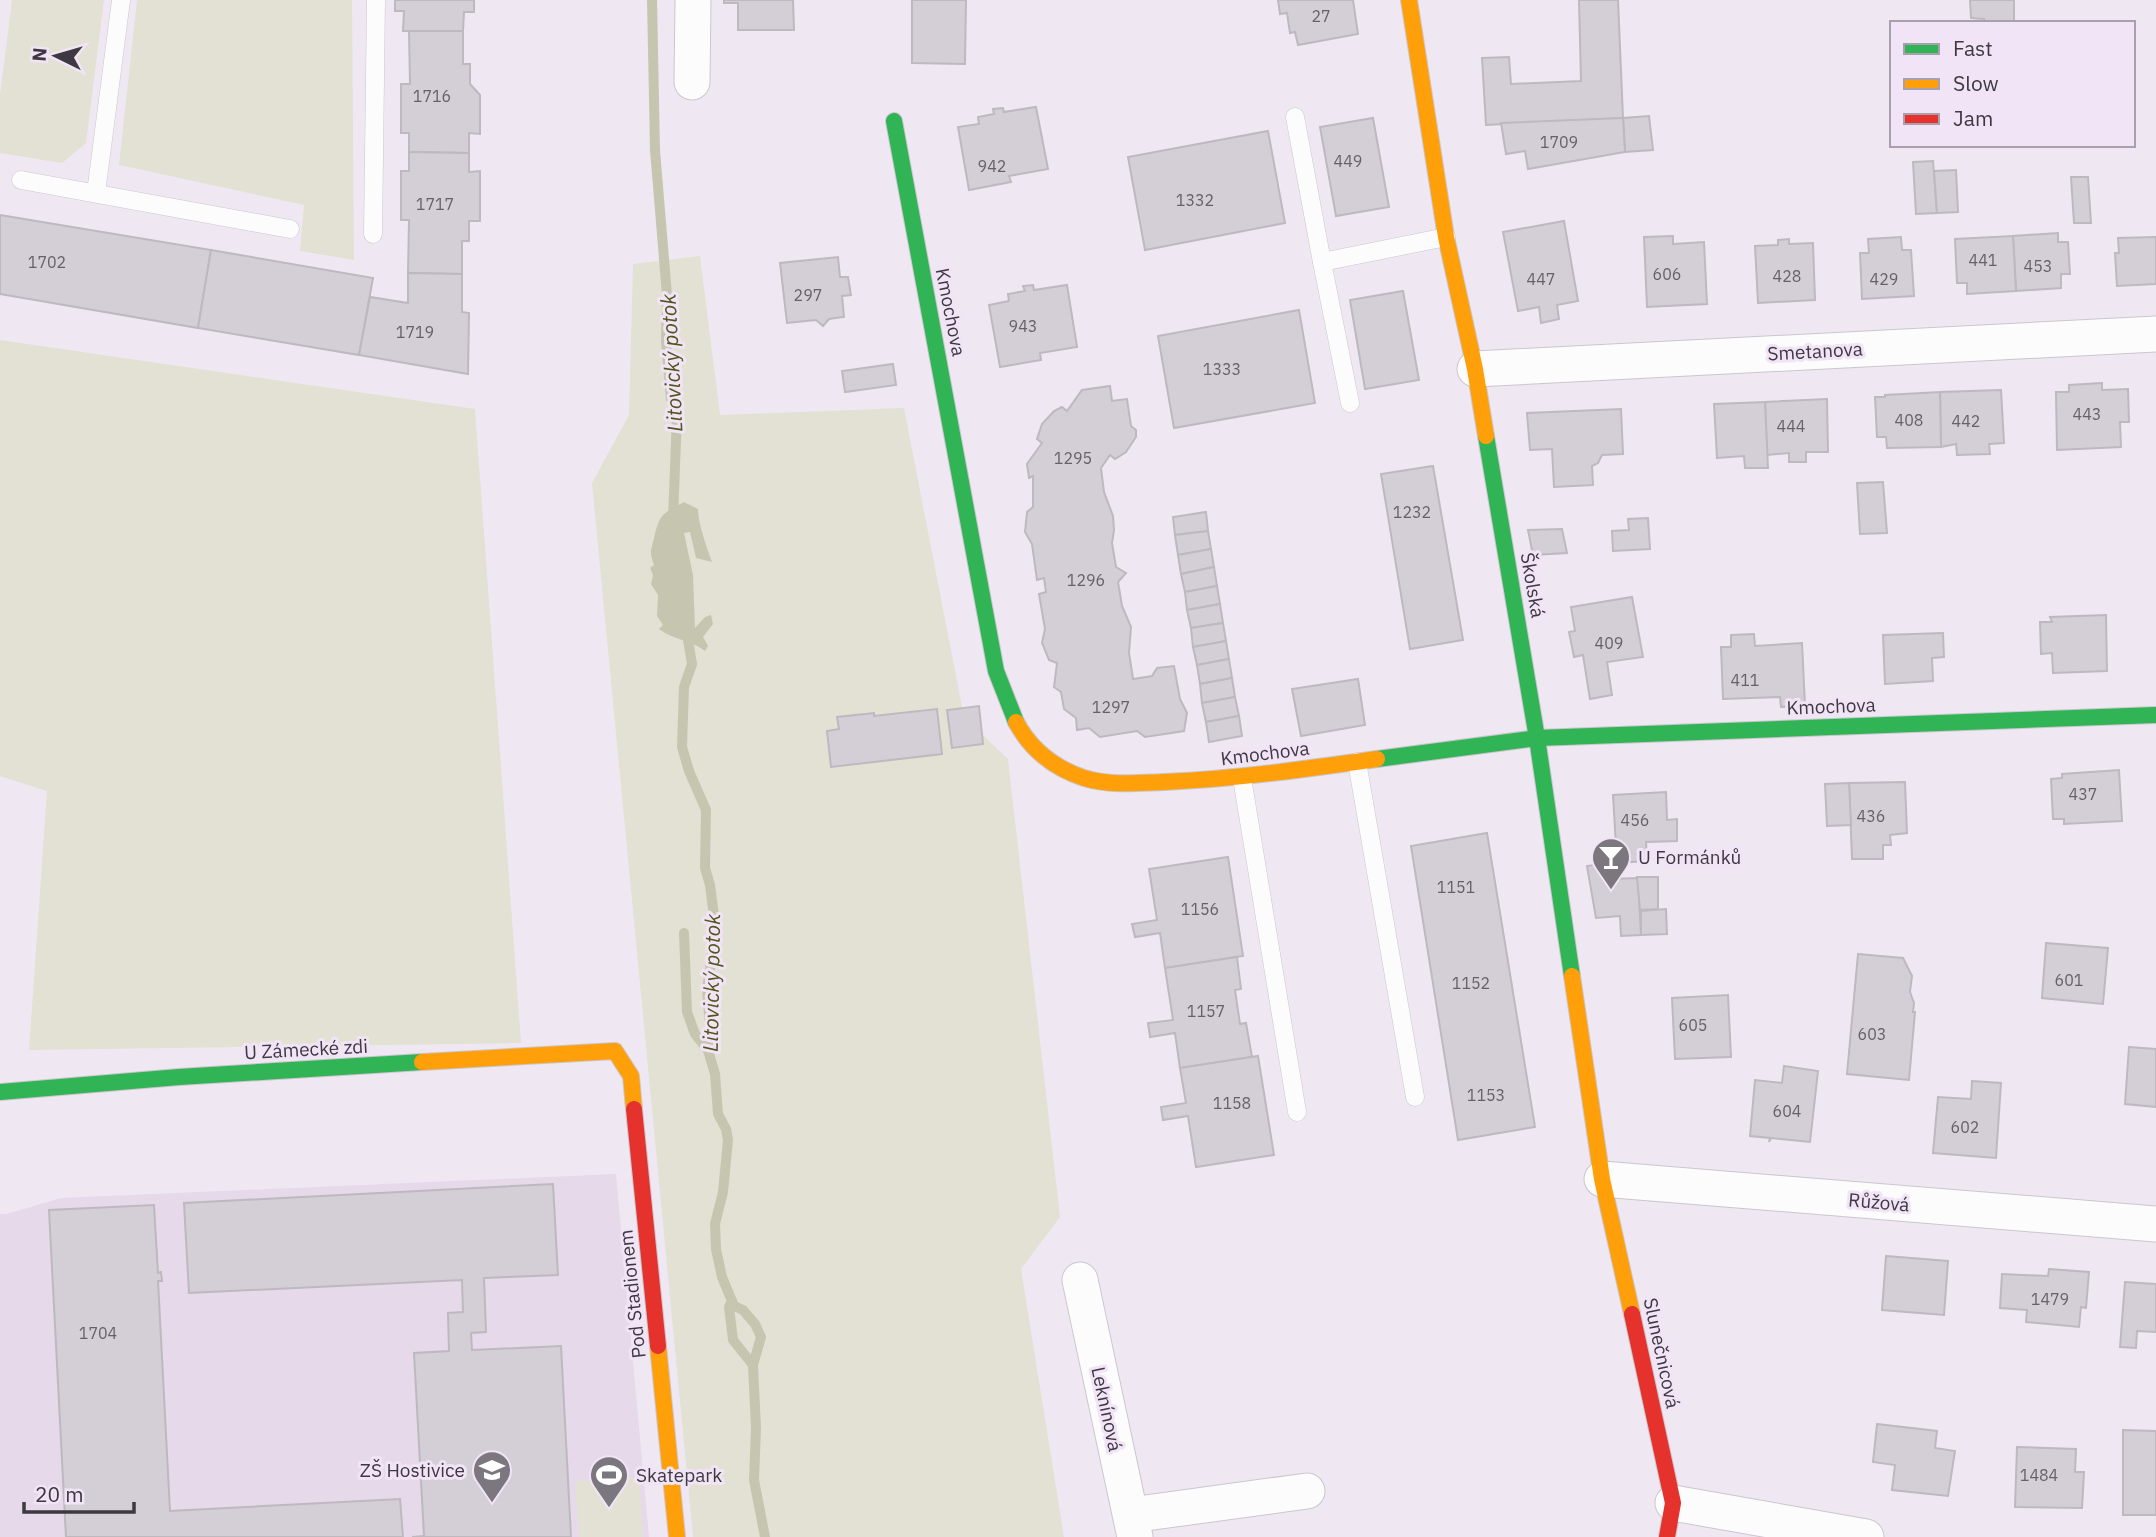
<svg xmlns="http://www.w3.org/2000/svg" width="2156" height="1537" font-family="'IBM Plex Sans',sans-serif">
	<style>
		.built { fill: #e5d9ea }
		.green { fill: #e2e1d4 }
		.water { fill: #c6c6b0 }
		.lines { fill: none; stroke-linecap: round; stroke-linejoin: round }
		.stream { stroke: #c6c6b0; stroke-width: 10 }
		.building { fill: #d4cfd6; stroke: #beb8bf; stroke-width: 2 }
		.lane-casing { stroke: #cbc6cd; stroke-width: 19 }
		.street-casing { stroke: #cbc6cd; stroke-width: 37 }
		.fast-casing { stroke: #cbc6cd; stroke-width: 18 }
		.slow-casing { stroke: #cbc6cd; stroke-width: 18 }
		.jam-casing { stroke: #cbc6cd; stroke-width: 18 }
		.lane { stroke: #fdfcfd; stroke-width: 18 }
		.street { stroke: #fdfcfd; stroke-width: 35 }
		.fast { stroke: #30b455; stroke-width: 16 }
		.slow { stroke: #ff9f0a; stroke-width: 16 }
		.jam { stroke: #e5322d; stroke-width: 16 }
		.labels { text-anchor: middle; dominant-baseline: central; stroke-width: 6; stroke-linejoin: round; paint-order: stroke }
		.number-label { font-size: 16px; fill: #666169 }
		.street-label { font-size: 19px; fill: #3e3941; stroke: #f1e4f6 }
		.poi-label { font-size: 19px; fill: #3e3941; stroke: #f1e4f6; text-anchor: start }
		.water-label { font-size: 21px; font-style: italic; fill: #51551a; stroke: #f1e4f6 }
	</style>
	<rect width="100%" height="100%" fill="#efe8f2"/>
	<path class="built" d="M616,1174L649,1537H0V1214H7L61,1198Z"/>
	<g class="green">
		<path d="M12,0H104L86,143L62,163L0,153V95Z"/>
		<path d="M137,0H352L354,260L300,251L304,205L119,165Z"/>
		<path d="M700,256L720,415L904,408L964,717L1008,759L1060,1217L1021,1269L1064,1537H693L592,483L629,415L633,264Z"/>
		<path d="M0,340L475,409L521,1043L29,1050L47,791L0,776Z"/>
		<path d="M639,1476L643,1537H579L575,1481Z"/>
	</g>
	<path class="water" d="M684,502L698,509C698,523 707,548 712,562L696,558L690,532L684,533L693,575L695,628L705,617L711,615L713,624L703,637L708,646L705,651C689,639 675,641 659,629L663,625L657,616L658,595L651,584L653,575L650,568L654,565C649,551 651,551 654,538C660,513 662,514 684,502Z"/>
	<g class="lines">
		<g class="stream">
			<path d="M652,0L655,150L667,295L666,342L671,399L677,414L673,520"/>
			<path d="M686,628L692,664L684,687L682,747L689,771L706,810L705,868L710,885L714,916L712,956L707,989L710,1027L708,1050L715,1074L718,1114L726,1129L728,1140L723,1192L715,1224L716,1249L722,1277L734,1306L743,1310L755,1324L761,1337L753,1365L756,1428L754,1480L765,1537"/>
			<path d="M684,933L687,1012L695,1034L708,1050"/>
			<path d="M732,1301L729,1307L733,1340L753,1365"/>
		</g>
	</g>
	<g class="building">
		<path d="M395,0H474V12H464L463,31H403L404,11H395Z"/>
		<path d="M724,0H793L794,30H738V3H724Z"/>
		<path d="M912,0H966L965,64L912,63Z"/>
		<path d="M1278,0H1353L1358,34L1298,45L1295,32L1290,33L1287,13L1280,14Z"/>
		<path d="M1579,0H1618L1623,118L1486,125L1482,58L1509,57L1511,84L1581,81Z"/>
		<path d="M1970,0H2014V23H1985L1984,19L1971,18Z"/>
		<path d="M409,31H463V64H470V84L480,95V134L469,133V153L409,152V133H401V84H410Z"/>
		<path d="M1036,107L1048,169L1009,176L1011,182L969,190L958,127L979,124L978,117L994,114L993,109L1003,108L1004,112Z"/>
		<path d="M1649,116L1653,150L1625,152L1623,118Z"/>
		<path d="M1373,118L1389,207L1336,216L1320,127Z"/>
		<path d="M1623,118L1625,152L1528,169L1525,151L1506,154L1501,123Z"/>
		<path d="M1268,131L1285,223L1145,250L1128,157Z"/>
		<path d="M409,152L469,153V172L480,171V221H469V241H462V274L408,273L409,220H401V171H409Z"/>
		<path d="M1933,161L1937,213L1916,214L1913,162Z"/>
		<path d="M1956,170L1958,212L1937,213L1934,171Z"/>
		<path d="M2071,177H2088L2091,223H2074Z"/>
		<path d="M0,215L211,250L198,328L0,294Z"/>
		<path d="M1564,221L1578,301L1557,305L1559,319L1541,323L1539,307L1518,311L1503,232Z"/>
		<path d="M2058,233V242H2068L2070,274H2061V288L2016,291L2013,236Z"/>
		<path d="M1673,236V244L1704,242L1707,304L1647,307L1644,237Z"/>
		<path d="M2013,236L2016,291L1967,294V283H1957L1955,239Z"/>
		<path d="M1901,237L1902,250H1911L1914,296L1862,299L1860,253H1869L1868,239Z"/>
		<path d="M2156,237V284L2117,286L2115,253H2119L2118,238Z"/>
		<path d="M1789,239V244L1813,243L1815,300L1758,303L1755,246L1778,245V240Z"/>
		<path d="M211,250L373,278L359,355L198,328Z"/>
		<path d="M838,257L840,277H848L851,295L842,296L844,317L829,319L823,326L816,320L787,323L780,263Z"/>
		<path d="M408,273L462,274V312L469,313L468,374L359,355L370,297L408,303Z"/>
		<path d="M1033,285L1034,290L1067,285L1077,347L1040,353L1041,360L1000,367L989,305L1009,301L1008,294L1025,291L1023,286Z"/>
		<path d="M1403,291L1419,380L1365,389L1350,300Z"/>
		<path d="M1299,310L1315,403L1174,428L1158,336Z"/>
		<path d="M893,364L896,385L845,392L842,371Z"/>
		<path d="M2102,383V390L2128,389L2129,422H2120L2121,447L2057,450L2056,392H2069V385Z"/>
		<path d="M1110,386L1112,401L1127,399L1131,426L1136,430V437L1126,452L1115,459L1110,455L1101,468L1104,492L1113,516L1114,530L1112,543L1116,567L1126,573L1118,582L1122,606L1131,627L1129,653L1133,679L1152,676L1157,668L1174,666L1180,699L1187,713L1184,731L1145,737L1137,731L1100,737L1089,728L1077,730L1076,718L1064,709L1061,692L1054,687L1057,663L1049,660L1042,643L1045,629L1039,594L1046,592L1044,578L1037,580L1032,544L1025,532L1027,512L1033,507V476L1029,478L1027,464L1042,443L1037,439L1042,424L1054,411L1062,407L1067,411L1082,390Z"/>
		<path d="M2001,390L2004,443L1989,444L1990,454L1957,455L1956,444L1941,447L1940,392Z"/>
		<path d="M1940,392L1941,447L1887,448L1886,437H1877L1875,397H1885V395Z"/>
		<path d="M1827,399L1828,452H1806V462H1789V453L1767,455L1765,402Z"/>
		<path d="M1765,402L1768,468H1745L1744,456L1717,458L1714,404Z"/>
		<path d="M1621,409L1623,454L1602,455L1598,463L1592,466L1593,485L1554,487L1552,449L1530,450L1527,413Z"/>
		<path d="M1433,466L1463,640L1410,649L1381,474Z"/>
		<path d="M1883,482L1887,533L1860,534L1857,483Z"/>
		<path d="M1206,512L1208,531L1175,535L1173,517Z"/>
		<path d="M1648,518L1650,549L1613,551L1612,531L1629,530L1628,519Z"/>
		<path d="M1562,529L1567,553L1533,555L1528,530Z"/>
		<path d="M1208,531L1211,549L1178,555L1175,535Z"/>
		<path d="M1211,549L1214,567L1181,574L1178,555Z"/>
		<path d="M1214,567L1217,586L1185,592L1181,574Z"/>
		<path d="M1217,586L1220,604L1187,610L1185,592Z"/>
		<path d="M1632,597L1643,657L1607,662L1612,695L1590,699L1583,655L1574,657L1569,632L1575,631L1571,607Z"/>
		<path d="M1220,604L1223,623L1191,628L1187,610Z"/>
		<path d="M2106,615L2107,671L2053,673L2052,653L2041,654L2040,622H2052L2050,617Z"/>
		<path d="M1223,623L1226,641L1193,647L1191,628Z"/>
		<path d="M1943,633L1944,657L1932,658L1933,681L1885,684L1883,635Z"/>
		<path d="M1754,634L1755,646L1802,643L1805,706L1781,707L1780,697L1723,699L1721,647H1731V635Z"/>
		<path d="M1226,641L1229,659L1197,665L1193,647Z"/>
		<path d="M1229,659L1232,678L1200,684L1197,665Z"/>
		<path d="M1232,678L1235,697L1202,703L1200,684Z"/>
		<path d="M1358,679L1365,725L1301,736L1292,689Z"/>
		<path d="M1235,697L1239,716L1206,722L1202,703Z"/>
		<path d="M979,706L983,744L952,748L947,710Z"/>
		<path d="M937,709L942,754L831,767L827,731L839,729L837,717L874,713V716Z"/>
		<path d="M1239,716L1242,736L1209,742L1206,722Z"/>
		<path d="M2119,770L2122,821L2064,824V819H2053L2051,779L2062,778V774Z"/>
		<path d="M1905,782L1907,833L1890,835L1891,845H1883V859H1852L1849,783Z"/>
		<path d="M1849,783L1851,825L1827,826L1825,784Z"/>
		<path d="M1666,792L1667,820L1677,819V841L1646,842L1647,861L1617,863L1613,795Z"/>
		<path d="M1487,833L1535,1127L1458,1140L1411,846Z"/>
		<path d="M1228,857L1243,956L1165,968L1160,933L1135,937L1132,924L1157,920L1149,869Z"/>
		<path d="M1610,863L1611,879L1638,878L1641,935L1621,936L1620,916L1596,918L1587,866Z"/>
		<path d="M1637,877H1658V909L1640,910Z"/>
		<path d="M1666,909L1667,934L1641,935V911Z"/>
		<path d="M2046,943L2108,948L2103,1004L2042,998Z"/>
		<path d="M1858,954L1903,958L1912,976L1910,992L1914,1003L1913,1012H1915L1909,1080L1847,1074Z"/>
		<path d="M1237,957L1241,989L1235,990L1240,1024L1246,1023L1252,1057L1180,1068L1175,1033L1150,1037L1148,1023L1173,1020L1165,968Z"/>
		<path d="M1728,995L1731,1057L1675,1059L1672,998Z"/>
		<path d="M2129,1047L2156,1049V1107L2125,1104Z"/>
		<path d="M1258,1056L1274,1155L1196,1167L1188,1116L1163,1120L1161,1107L1186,1103L1180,1068Z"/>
		<path d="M1784,1066L1818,1071L1810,1142L1771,1138L1769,1142L1770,1138L1750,1136L1755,1080L1782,1083Z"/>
		<path d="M1972,1081L2001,1083L1996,1158L1933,1153L1938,1097L1971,1099Z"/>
		<path d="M553,1184L558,1275L484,1278L486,1332L471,1333L472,1350L561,1346L571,1537H412L424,1536L414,1353L449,1351L448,1313L463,1312L462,1280L189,1293L184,1203Z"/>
		<path d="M154,1205L158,1273L161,1272L162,1281H158L170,1511L400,1499L403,1537H66L49,1210Z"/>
		<path d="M1886,1256L1948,1261L1944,1315L1882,1310Z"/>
		<path d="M2049,1269L2089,1272L2086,1308L2081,1307L2079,1327L2026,1322L2027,1310L2000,1308L2002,1274L2048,1276Z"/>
		<path d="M2125,1282L2156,1284V1332L2137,1331L2136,1348L2120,1347Z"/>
		<path d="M1877,1424L1937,1431L1935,1448L1955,1451L1948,1496L1892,1490L1895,1465L1873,1462Z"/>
		<path d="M2123,1430L2156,1431V1515H2123Z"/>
		<path d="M2017,1447L2076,1449L2075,1472H2084L2082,1508L2015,1507Z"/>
	</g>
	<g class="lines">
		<defs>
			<g id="lane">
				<path d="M1295,117L1322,262L1446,237"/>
				<path d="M21,180L290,229"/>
				<path d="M96,193L121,0"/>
				<path d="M373,234L376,0"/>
				<path d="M1322,262L1350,403"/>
				<path d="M1357,762L1415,1097"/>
				<path d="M1242,778L1297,1112"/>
			</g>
			<g id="street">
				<path d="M692,82L693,0"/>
				<path d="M1475,369L2156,334"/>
				<path d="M1602,1179L2156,1224"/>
				<path d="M1080,1280L1135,1537"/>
				<path d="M1673,1503L1866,1537"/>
				<path d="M1131,1515L1307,1491"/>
			</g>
			<g id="fast">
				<path d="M894,121L996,671L1016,722"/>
				<path d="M1486,436L1537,738L1572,976"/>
				<path d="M1377,759L1537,738L2156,715"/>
				<path d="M0,1092L179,1077L422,1062"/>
			</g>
			<g id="slow">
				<path d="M1409,0L1446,237L1475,369L1486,436"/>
				<path d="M1016,722C1031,750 1054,768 1084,778C1110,786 1137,783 1164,782C1235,779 1306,769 1377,759"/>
				<path d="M1572,976L1602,1179L1632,1314"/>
				<path d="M422,1062L615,1051L631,1076L634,1109"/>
				<path d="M658,1346L677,1537"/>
			</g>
			<g id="jam">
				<path d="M634,1109L658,1346"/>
				<path d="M1632,1314L1673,1503L1667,1537"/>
			</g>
		</defs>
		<use href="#lane" class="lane-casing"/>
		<use href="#street" class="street-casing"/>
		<use href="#fast" class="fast-casing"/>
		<use href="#slow" class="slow-casing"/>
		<use href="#jam" class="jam-casing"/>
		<use href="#lane" class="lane"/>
		<use href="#street" class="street"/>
		<use href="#fast" class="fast"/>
		<use href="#slow" class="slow"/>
		<use href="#jam" class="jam"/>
	</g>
	<defs>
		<symbol id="bar-pin" viewBox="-11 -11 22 30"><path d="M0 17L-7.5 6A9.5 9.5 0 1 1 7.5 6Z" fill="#7c767f" stroke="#f1e4f6"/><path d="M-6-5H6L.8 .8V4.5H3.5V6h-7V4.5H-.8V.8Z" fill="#fff"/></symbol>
		<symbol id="school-pin" viewBox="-11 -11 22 30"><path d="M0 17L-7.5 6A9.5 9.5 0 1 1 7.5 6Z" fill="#7c767f" stroke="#f1e4f6"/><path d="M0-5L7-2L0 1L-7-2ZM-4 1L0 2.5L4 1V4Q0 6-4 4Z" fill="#fff"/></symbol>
		<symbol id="stadium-pin" viewBox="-11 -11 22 30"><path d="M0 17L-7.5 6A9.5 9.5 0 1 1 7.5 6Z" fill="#7c767f" stroke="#f1e4f6"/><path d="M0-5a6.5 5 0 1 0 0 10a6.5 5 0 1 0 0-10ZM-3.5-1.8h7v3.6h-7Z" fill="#fff"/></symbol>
	</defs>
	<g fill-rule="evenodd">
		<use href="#bar-pin" x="1589" y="835" width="44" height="60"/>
		<use href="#school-pin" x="470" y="1448" width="44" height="60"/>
		<use href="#stadium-pin" x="587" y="1453" width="44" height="60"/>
	</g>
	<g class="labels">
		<g class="number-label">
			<text x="1321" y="16">27</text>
			<text x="432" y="96">1716</text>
			<text x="1559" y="142">1709</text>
			<text x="1348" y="161">449</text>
			<text x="992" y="166">942</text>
			<text x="1195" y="200">1332</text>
			<text x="435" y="204">1717</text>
			<text x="1983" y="260">441</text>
			<text x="47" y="262">1702</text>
			<text x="2038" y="266">453</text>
			<text x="1667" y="274">606</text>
			<text x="1787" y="276">428</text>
			<text x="1541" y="279">447</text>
			<text x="1884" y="279">429</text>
			<text x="808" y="295">297</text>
			<text x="1023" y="326">943</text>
			<text x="415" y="332">1719</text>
			<text x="1222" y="369">1333</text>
			<text x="2087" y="414">443</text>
			<text x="1909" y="420">408</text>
			<text x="1966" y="421">442</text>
			<text x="1791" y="426">444</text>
			<text x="1073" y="458">1295</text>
			<text x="1412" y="512">1232</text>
			<text x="1086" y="580">1296</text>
			<text x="1609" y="643">409</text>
			<text x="1745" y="680">411</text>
			<text x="1111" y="707">1297</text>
			<text x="2083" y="794">437</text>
			<text x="1871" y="816">436</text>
			<text x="1635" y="820">456</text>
			<text x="1456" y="887">1151</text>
			<text x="1200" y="909">1156</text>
			<text x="2069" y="980">601</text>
			<text x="1471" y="983">1152</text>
			<text x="1206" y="1011">1157</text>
			<text x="1693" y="1025">605</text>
			<text x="1872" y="1034">603</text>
			<text x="1486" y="1095">1153</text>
			<text x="1232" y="1103">1158</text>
			<text x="1787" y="1111">604</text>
			<text x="1965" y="1127">602</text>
			<text x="2050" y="1299">1479</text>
			<text x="98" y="1333">1704</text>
			<text x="2039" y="1475">1484</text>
		</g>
		<g class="street-label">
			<text transform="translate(951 312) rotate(79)">Kmochova</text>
			<text transform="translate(1815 351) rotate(-3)">Smetanova</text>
			<text transform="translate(1533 585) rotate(80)">Školská</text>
			<text transform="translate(1831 706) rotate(-2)">Kmochova</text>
			<text transform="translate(1265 753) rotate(-7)">Kmochova</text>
			<text transform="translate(306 1049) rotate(-3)">U Zámecké zdi</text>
			<text transform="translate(1879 1202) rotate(5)">Růžová</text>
			<text transform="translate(632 1294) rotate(-96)">Pod Stadionem</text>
			<text transform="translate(1662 1353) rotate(78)">Slunečnicová</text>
			<text transform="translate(1107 1409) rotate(78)">Leknínová</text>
		</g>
		<g class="poi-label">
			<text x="1638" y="857">U Formánků</text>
			<text x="465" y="1470" text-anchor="end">ZŠ Hostivice</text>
			<text x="636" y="1475">Skatepark</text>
		</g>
		<g class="water-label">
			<text transform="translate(671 363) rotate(-93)">Litovický potok</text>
			<text transform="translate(711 983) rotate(-89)">Litovický potok</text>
		</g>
	</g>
	<rect x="1890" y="21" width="245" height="126" fill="#f1e4f6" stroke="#a9a0ae" stroke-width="2"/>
	<rect x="1904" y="44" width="35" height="10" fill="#30b455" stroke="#a9a0ae" stroke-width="2"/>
	<text x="1953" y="56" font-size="21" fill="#3e3941">Fast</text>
	<rect x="1904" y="79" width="35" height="10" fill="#ff9f0a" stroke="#a9a0ae" stroke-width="2"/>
	<text x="1953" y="91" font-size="21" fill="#3e3941">Slow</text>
	<rect x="1904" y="114" width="35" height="10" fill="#e5322d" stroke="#a9a0ae" stroke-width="2"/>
	<text x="1953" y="126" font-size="21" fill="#3e3941">Jam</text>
	<g transform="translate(56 56) rotate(275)" stroke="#f1e4f6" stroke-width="5" paint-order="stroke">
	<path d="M0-5L12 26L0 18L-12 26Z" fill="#3e3941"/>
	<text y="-10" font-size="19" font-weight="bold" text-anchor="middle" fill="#3e3941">N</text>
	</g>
	<path d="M24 1502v10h110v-10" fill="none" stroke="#3e3941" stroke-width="3.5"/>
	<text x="35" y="1502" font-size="21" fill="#3e3941" stroke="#f1e4f6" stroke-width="5" paint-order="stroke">20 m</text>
</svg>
